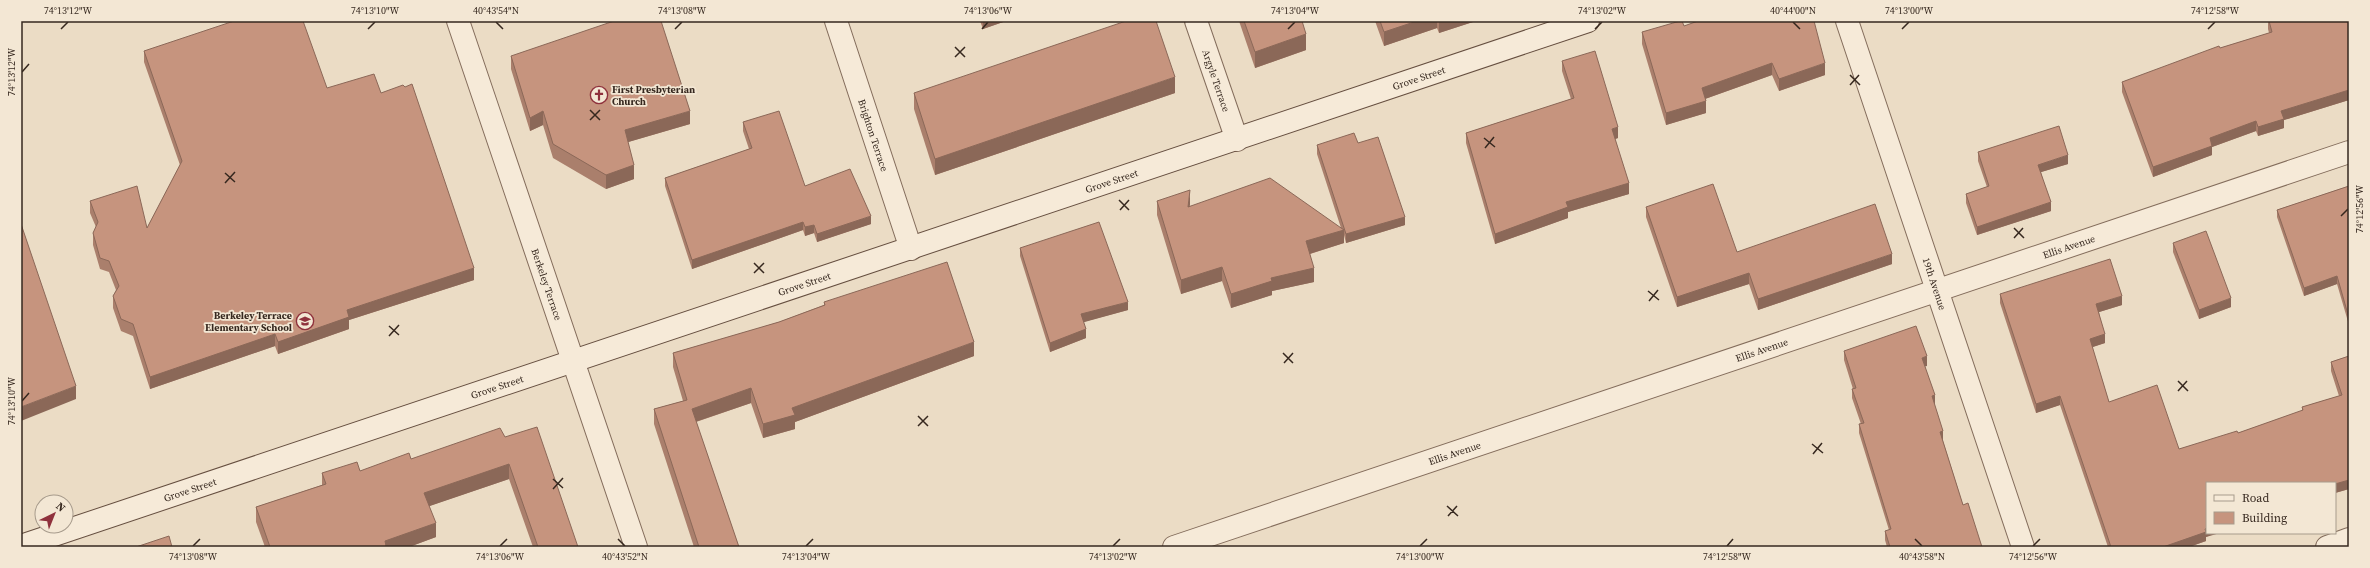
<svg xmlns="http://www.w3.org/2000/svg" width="2370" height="568" font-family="'Source Serif 4',serif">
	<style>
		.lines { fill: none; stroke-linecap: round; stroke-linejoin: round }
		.street-casing { stroke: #846d5c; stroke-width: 24 }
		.secondary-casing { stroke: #664f40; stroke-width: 24 }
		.street { stroke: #f6ead8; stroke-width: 22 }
		.secondary { stroke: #f6ead8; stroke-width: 22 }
		.wall { fill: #aa7f6c }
		.shaded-wall { fill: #8b6858 }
		.building { fill: #c6947e; stroke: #8b6858 }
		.ticks { fill: none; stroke: #36281f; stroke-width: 1.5 }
		.labels { text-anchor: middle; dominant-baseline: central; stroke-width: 3.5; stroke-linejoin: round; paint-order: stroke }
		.street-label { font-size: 10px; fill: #36281f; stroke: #f3e7d4 }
		.poi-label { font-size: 10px; font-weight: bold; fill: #36281f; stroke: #f3e7d4; text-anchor: start }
		.neatline { fill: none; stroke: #36281f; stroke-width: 1.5 }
		.ticks-label { font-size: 10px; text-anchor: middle; fill: #36281f }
	</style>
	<rect width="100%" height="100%" fill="#ebdcc5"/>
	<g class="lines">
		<defs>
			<g id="street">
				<path id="s1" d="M458,21L636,547"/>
				<path id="s2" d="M836,21L911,249"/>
				<path id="s3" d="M1196,21L1237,140"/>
				<path id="s4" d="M1847,21L2023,547"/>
				<path id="s5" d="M1174,547L2349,152"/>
				<path d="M2327,547L2349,539"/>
			</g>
			<g id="secondary">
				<path id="s6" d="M21,546L1588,21"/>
			</g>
		</defs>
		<use href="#street" class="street-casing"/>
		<use href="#secondary" class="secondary-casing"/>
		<use href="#street" class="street"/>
		<use href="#secondary" class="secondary"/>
	</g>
	<g class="wall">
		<path d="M980,21H1006L983,29Z"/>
		<path d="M1239,21H1302L1306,50L1255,68Z"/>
		<path d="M1375,21H1476L1439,33L1437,28L1384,46Z"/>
		<path d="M2268,21H2349V100L2284,120V128L2258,136L2256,131L2212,147V155L2153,177L2122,92V82L2220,48L2269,33L2268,29Z"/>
		<path d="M1684,26L1825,75L1779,91L1772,75L1705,99L1706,113L1666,125L1642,44V32Z"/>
		<path d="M144,51L327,88L381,93L474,280L349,320V329L278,354L275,346L150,389L133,336L121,331L113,308V296L116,290L109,272L100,269L93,245V233L96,227L90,213V201L147,228L180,165L144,62Z"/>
		<path d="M511,56L690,124L628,142L634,179L606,189L553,158L543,125L530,131L511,69Z"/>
		<path d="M1562,61L1618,138L1615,139L1629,194L1568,212V218L1495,244L1466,143V133L1571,99L1562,71Z"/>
		<path d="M914,93H1175L935,175L914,109Z"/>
		<path d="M743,122L805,186L871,224L817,242L814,233L805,236L803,230L692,269L665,186V178L749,149L743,131Z"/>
		<path d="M1358,143L1405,225L1346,243L1344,235V243L1310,254L1314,282L1272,291V295L1231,308L1222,281L1181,294L1157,215V201L1190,204L1189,206L1341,228L1317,154V145Z"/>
		<path d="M1978,152L2068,164L2041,172L2051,211L1977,235L1966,203V194L1987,187L1978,161Z"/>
		<path d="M2349,186V325L2337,284L2304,296L2277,217V210Z"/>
		<path d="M1646,207L1737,252L1892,264L1758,310L1749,284L1677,307L1646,217Z"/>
		<path d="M2173,243L2231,307L2199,319L2173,252Z"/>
		<path d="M1020,248L1128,310L1083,322L1086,338L1050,352L1020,256Z"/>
		<path d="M2000,294L2122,305L2099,312L2105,343L2092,347L2109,402L2179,449L2238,433L2302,411V407L2339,396L2331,371V362L2349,356V489L2335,493V483L2206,537V541L2189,547H2108L2060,405L2036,413L2000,303Z"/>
		<path d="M824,302L974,356L795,422V429L763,438L751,403L696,422L739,547H694L654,424V409L683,401L673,367V353L779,322L824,305Z"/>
		<path d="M1844,351L1927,366H1925L1935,404H1934L1943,441L1963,505L1982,547H1887L1885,540V531L1889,530L1859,433V424H1861L1852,398V389H1853L1844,360Z"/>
		<path d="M505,437L578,547H533L509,479L429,506L436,537L409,547H265L256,522V507L322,485V473L360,471Z"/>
	</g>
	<g class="shaded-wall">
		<path d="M983,21H1006L983,29Z"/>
		<path d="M1417,21H1437V28L1384,46V32Z"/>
		<path d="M1439,21H1476L1439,33Z"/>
		<path d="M1306,34V50L1255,68V52Z"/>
		<path d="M1772,63V75L1702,100V88Z"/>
		<path d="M1825,63V75L1779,91V79Z"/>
		<path d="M1175,77V93L935,175V159Z"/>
		<path d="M2349,90V100L2284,120V128L2258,136V127L2281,111Z"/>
		<path d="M1706,101V113L1666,125V113Z"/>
		<path d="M543,111V125L530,131V118Z"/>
		<path d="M690,111V124L625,143V130Z"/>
		<path d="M2256,121V131L2212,147V155L2153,177V167L2210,138Z"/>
		<path d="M1618,127V138L1612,140V129Z"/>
		<path d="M2068,155V164L2038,173V165Z"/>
		<path d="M634,165V179L606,189V175Z"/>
		<path d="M1629,183V194L1568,212V218L1495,244V234L1566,202Z"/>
		<path d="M1190,190V204L1188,221V207Z"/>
		<path d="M2051,202V211L1977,235V227Z"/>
		<path d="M871,216V224L817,242V234Z"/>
		<path d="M1405,217V225L1346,243V234Z"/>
		<path d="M803,222V230L692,269V260Z"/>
		<path d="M814,225V233L805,236V227Z"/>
		<path d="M1344,230V243L1306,255V241Z"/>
		<path d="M1892,254V264L1758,310V299Z"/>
		<path d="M1222,267V281L1181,294V280Z"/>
		<path d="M474,268V280L349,320V329L278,354V342L347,310Z"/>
		<path d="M1314,268V282L1272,291V295L1231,308V294L1271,278Z"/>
		<path d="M1749,273V284L1677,307V297Z"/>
		<path d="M2337,276V284L2304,296V288Z"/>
		<path d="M2122,296V305L2096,313V304Z"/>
		<path d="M2231,298V307L2199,319V310Z"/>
		<path d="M1128,302V310L1081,323V314Z"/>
		<path d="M1086,329V338L1050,352V343Z"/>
		<path d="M275,334V346L150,389V377Z"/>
		<path d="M2105,334V343L2090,348V339Z"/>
		<path d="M974,342V356L795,422V429L763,438V424L792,408Z"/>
		<path d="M1927,356V366L1922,367V358Z"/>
		<path d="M76,386V399L21,421V407Z"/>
		<path d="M751,388V403L692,423V409Z"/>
		<path d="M1935,395V404L1932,405V396Z"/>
		<path d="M2060,396V405L2036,413V404Z"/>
		<path d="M1943,431V441L1940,442V432Z"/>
		<path d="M509,464V479L424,508V493Z"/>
		<path d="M2349,480V489L2335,493V484Z"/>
		<path d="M436,523V537L409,547H383L385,541Z"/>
		<path d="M2207,528V533H2220L2206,537V541L2189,547H2163Z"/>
	</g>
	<g class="building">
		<path d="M234,21H303L327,88L374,74L381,93L403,85L405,87L412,84L474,268L347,310L349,317L278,342L275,334L150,377L133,324L121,319L113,296L119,286L109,261L100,258L93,233L98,222L90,201L137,186L147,228L182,161L144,51Z"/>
		<path d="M614,21H661L690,111L625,130L634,165L606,175L553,144L543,111L530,118L511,56Z"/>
		<path d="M1126,21H1156L1175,77L935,159L914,93Z"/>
		<path d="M1244,21H1302L1306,34L1255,52Z"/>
		<path d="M1380,21H1417L1384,32Z"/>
		<path d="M1680,21H1682L1684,26L1698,21H1814L1825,63L1779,79L1772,63L1702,88L1706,101L1666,113L1642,32Z"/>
		<path d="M2269,21H2349V90L2281,111L2284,119L2258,127L2256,121L2210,138L2212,146L2153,167L2122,82L2219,46L2220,48L2272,32Z"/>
		<path d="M1595,51L1618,127L1612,129L1629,183L1566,202L1568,207L1495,234L1466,133L1574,98L1562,61Z"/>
		<path d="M779,111L805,186L850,169L871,216L817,234L814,225L805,227L803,222L692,260L665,178L752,148L743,122Z"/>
		<path d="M2059,126L2068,155L2038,165L2051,202L1977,227L1966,194L1989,186L1978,152Z"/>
		<path d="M1354,133L1358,143L1378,137L1405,217L1346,234L1317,145Z"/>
		<path d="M1270,178L1344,230L1306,241L1314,268L1271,278L1272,281L1231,294L1222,267L1181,280L1157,201L1190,190L1188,207Z"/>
		<path d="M1713,184L1737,252L1875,204L1892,254L1758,299L1749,273L1677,297L1646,207Z"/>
		<path d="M2349,186V318L2337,276L2304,288L2277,210Z"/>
		<path d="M1099,222L1128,302L1081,314L1086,329L1050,343L1020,248Z"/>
		<path d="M21,224L76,386L21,407Z"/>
		<path d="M2206,231L2231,298L2199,310L2173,243Z"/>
		<path d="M2110,259L2122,296L2096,304L2105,334L2090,339L2109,402L2157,385L2179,449L2237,431L2238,433L2303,410L2302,407L2342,395L2331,362L2349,356V480L2335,484V483H2207V528L2205,529L2206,532L2163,547H2111L2060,396L2036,404L2000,294Z"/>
		<path d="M947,262L974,342L792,408L795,415L763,424L751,388L692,409L739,547H699L654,409L687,400L673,353L779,322L825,305L824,302Z"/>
		<path d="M1916,326L1927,356L1922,358L1935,395L1932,396L1943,431L1940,432L1963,505L1968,503L1982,547H1890L1885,531L1891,529L1859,424L1864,423L1852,389L1856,388L1844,351Z"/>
		<path d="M537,427L578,547H538L509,464L424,493L436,523L385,541L386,546L383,547H270L256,507L326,484L322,473L357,462L360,471L409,453L411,459L500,428L505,437Z"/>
		<path d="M169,536L172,547H136Z"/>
	</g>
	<path class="ticks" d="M496,22L503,29M1793,22L1800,29M61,29L68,22M368,29L375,22M675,29L682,22M982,29L988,22M1288,29L1295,22M1595,29L1602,22M1902,29L1909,22M2208,29L2215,22M955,47L965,57M955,57L965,47M22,72L29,64M1850,75L1860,85M1850,85L1859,75M590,110L600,120M590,120L600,110M1484,138L1495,147M1485,148L1494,137M225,173L235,182M225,183L235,172M1119,200L1129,210M1120,210L1129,200M2341,216L2348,209M2014,228L2024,238M2014,238L2023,228M754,263L764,273M754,273L764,263M1648,291L1659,300M1649,301L1658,290M389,326L399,335M389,336L399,325M1283,353L1293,363M1284,363L1293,353M2178,381L2188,391M2178,391L2187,381M22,401L29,393M918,416L928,426M918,426L928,416M1812,444L1823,453M1813,454L1822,443M553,479L563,488M553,489L563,478M1447,506L1458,516M1448,516L1457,506M618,539L625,546M1915,539L1922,546M193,546L200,539M500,546L507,539M806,546L813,539M1113,546L1120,539M1420,546L1427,539M1727,546L1733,539M2033,546L2040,539"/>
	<defs>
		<symbol id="church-ring" viewBox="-11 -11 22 22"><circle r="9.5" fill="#f3e7d4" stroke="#8f313c" stroke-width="1.5"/><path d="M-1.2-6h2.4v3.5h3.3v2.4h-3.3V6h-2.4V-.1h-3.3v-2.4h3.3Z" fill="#8f313c"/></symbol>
		<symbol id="school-ring" viewBox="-11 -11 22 22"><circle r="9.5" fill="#f3e7d4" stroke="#8f313c" stroke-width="1.5"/><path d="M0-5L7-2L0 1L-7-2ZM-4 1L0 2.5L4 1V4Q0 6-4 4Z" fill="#8f313c"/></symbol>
	</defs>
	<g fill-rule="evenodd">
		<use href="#church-ring" x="589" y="85" width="20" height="20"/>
		<use href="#school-ring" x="295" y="311" width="20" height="20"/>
	</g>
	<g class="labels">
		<g class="street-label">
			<text stroke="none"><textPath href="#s6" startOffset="1474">Grove Street</textPath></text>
			<text stroke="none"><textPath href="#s3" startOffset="63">Argyle Terrace</textPath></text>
			<text stroke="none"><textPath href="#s2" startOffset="120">Brighton Terrace</textPath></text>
			<text stroke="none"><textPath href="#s6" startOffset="1150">Grove Street</textPath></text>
			<text stroke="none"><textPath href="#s5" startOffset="944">Ellis Avenue</textPath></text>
			<text stroke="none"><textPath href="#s1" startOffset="278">Berkeley Terrace</textPath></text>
			<text stroke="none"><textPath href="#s6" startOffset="826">Grove Street</textPath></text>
			<text stroke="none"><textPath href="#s4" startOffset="277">19th Avenue</textPath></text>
			<text stroke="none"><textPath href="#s5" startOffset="620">Ellis Avenue</textPath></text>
			<text stroke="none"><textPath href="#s6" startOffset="502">Grove Street</textPath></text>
			<text stroke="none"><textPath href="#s5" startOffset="296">Ellis Avenue</textPath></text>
			<text stroke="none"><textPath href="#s6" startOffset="178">Grove Street</textPath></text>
		</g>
		<g class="poi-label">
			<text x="612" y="89">First Presbyterian<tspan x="612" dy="12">Church</tspan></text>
			<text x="292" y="315" text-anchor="end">Berkeley Terrace<tspan x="292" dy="12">Elementary School</tspan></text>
		</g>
	</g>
	<rect width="2370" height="568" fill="none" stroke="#f3e7d4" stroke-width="44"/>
	<rect x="2206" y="482" width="130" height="52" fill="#f3e7d4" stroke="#a79b8c"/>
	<rect x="2214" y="495" width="20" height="6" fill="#f6ead8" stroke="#a79b8c"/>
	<text x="2242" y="502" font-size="12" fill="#36281f">Road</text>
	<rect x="2214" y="512" width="20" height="12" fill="#c6947e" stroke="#a79b8c"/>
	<text x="2242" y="522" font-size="12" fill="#36281f">Building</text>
	<g transform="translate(54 514) rotate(43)"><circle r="19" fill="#f3e7d4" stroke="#a79b8c"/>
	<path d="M0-3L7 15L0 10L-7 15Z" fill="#8f313c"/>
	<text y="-6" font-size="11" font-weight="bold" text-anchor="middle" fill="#36281f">N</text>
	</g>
	<rect x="22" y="22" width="2326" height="524" class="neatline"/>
	<g class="ticks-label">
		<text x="68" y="14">74°13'12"W</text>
		<text x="375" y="14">74°13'10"W</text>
		<text x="496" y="14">40°43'54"N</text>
		<text x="682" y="14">74°13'08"W</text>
		<text x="988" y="14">74°13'06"W</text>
		<text x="1295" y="14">74°13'04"W</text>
		<text x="1602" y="14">74°13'02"W</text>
		<text x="1793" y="14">40°44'00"N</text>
		<text x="1909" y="14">74°13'00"W</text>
		<text x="2215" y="14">74°12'58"W</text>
		<text transform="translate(11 72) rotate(-90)" y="4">74°13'12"W</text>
		<text transform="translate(2359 209) rotate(-90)" y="4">74°12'56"W</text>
		<text transform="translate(11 401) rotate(-90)" y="4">74°13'10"W</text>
		<text x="193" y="560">74°13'08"W</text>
		<text x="500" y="560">74°13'06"W</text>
		<text x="625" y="560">40°43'52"N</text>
		<text x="806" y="560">74°13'04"W</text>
		<text x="1113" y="560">74°13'02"W</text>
		<text x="1420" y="560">74°13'00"W</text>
		<text x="1727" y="560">74°12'58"W</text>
		<text x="1922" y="560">40°43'58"N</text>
		<text x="2033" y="560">74°12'56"W</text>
	</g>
</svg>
